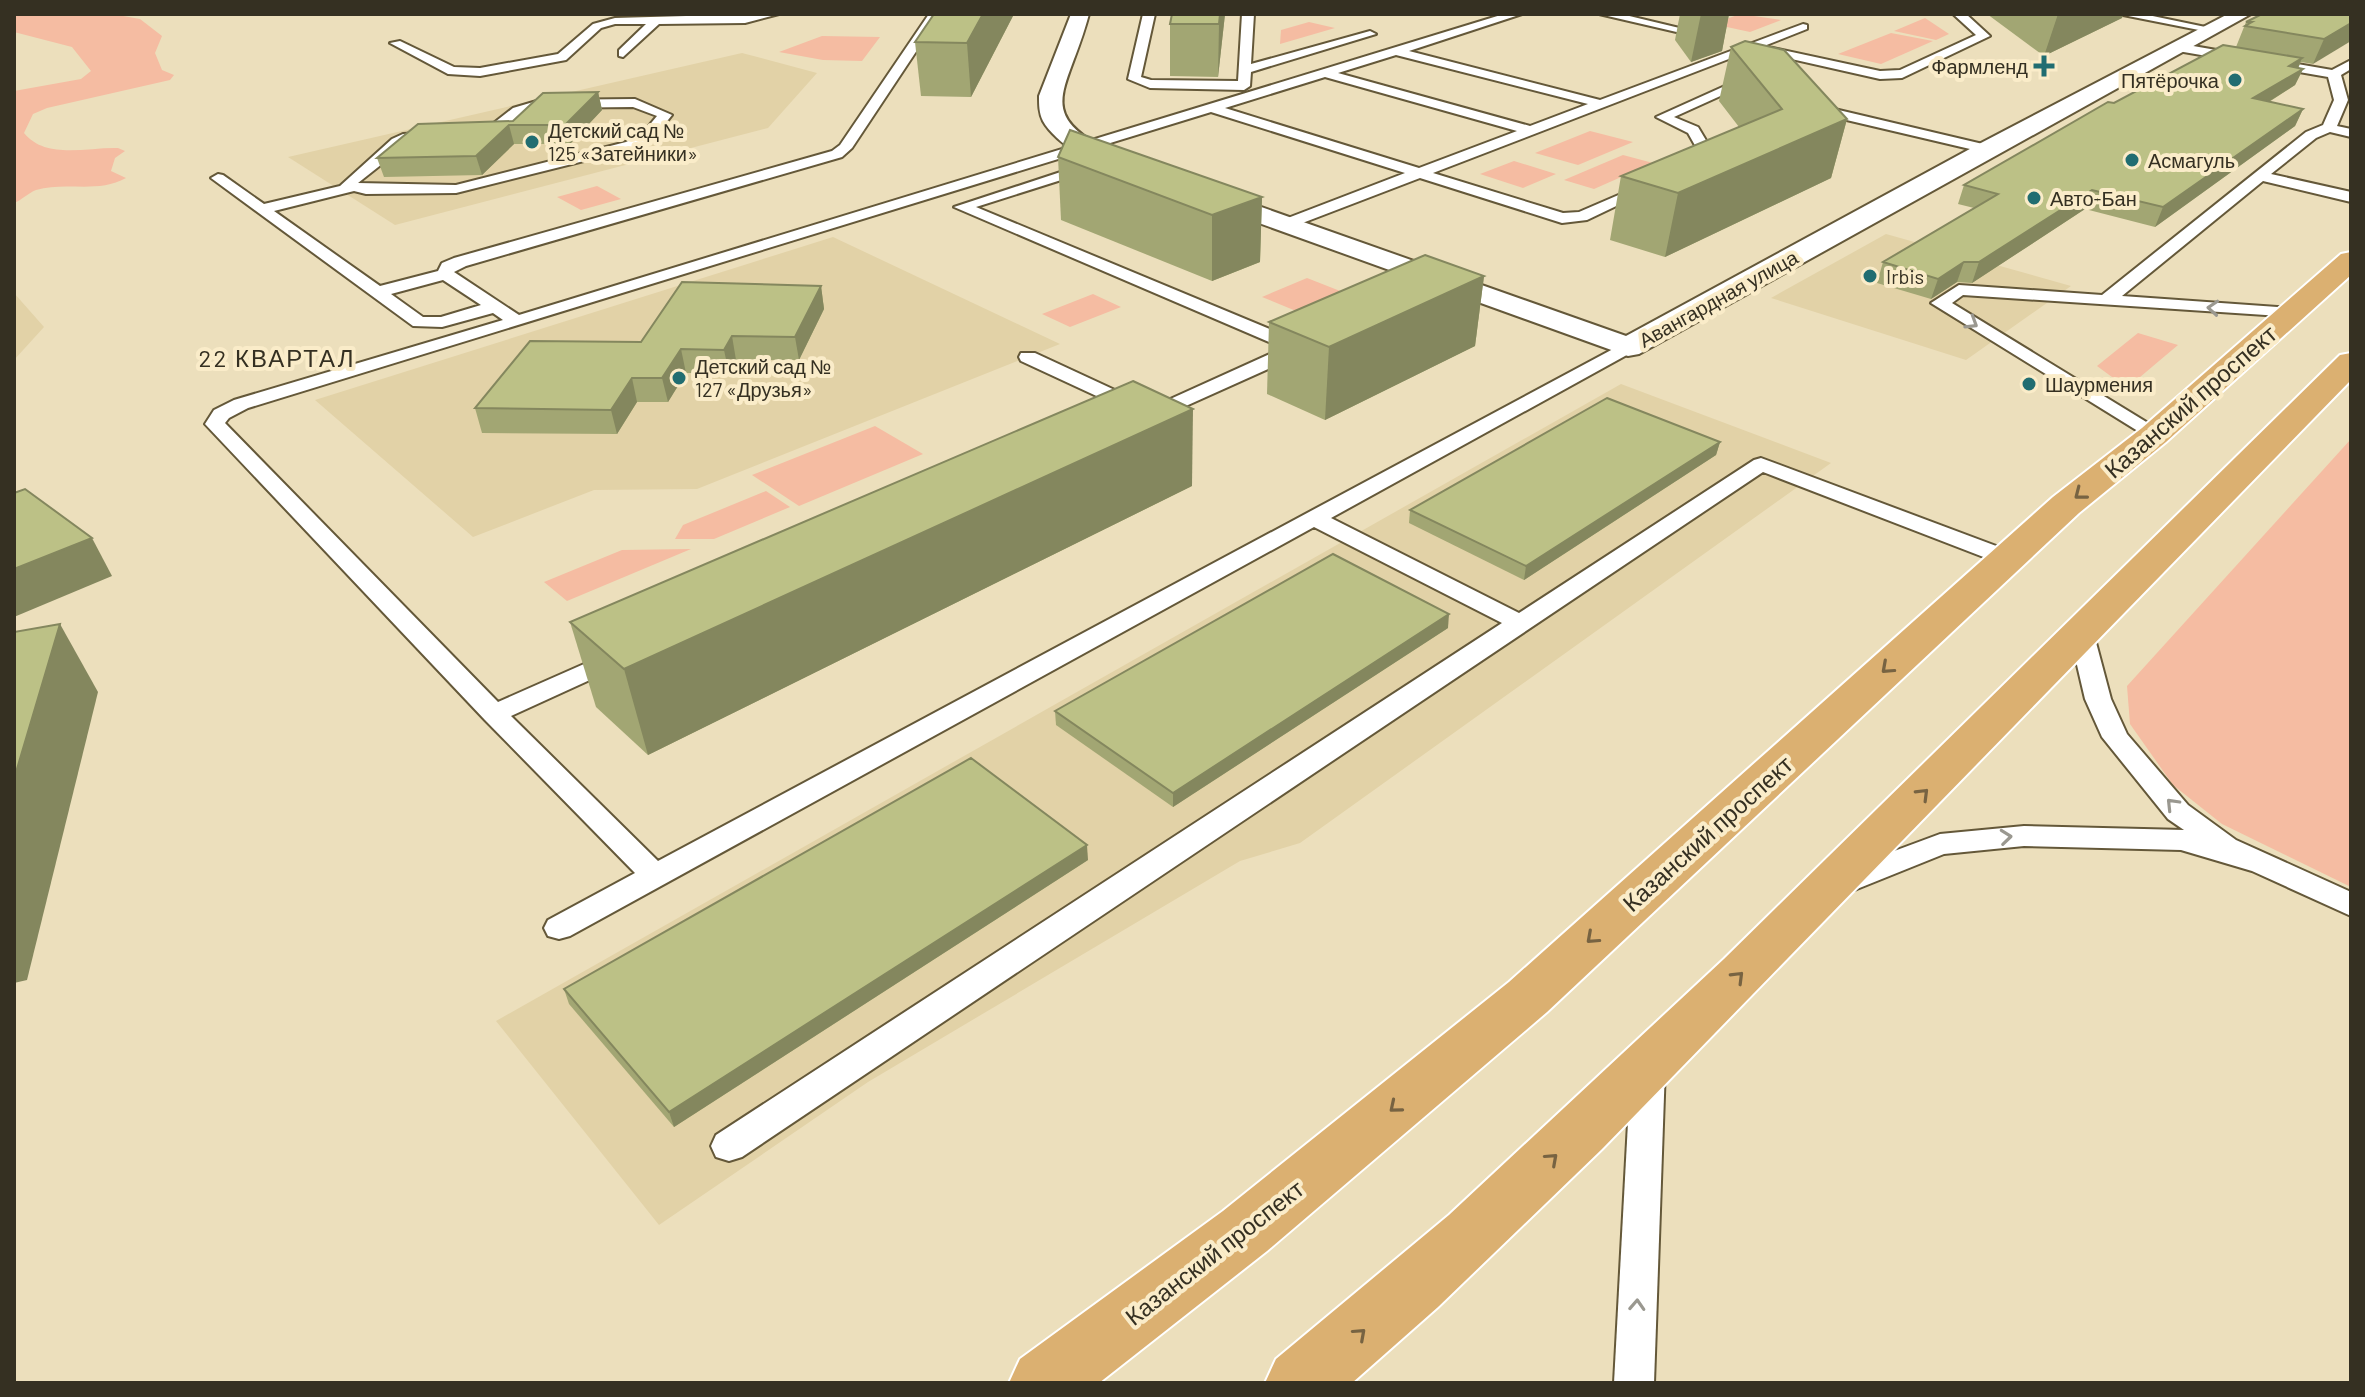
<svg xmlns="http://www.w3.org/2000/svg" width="2365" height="1397" font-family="Barlow,sans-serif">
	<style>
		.built { fill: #e2d2a7 }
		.green { fill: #f5bca2 }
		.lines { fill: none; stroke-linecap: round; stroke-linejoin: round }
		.service-casing { stroke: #645839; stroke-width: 4 }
		.tertiary-casing { stroke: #645839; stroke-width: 4 }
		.primary-casing { stroke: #fff; stroke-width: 4 }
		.service { fill: #fff; fill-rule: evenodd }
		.tertiary { fill: #fff; fill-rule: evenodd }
		.primary { fill: #dbb071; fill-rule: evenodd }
		.wall { fill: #a2a673 }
		.shaded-wall { fill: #84875e }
		.building { fill: #bcc186; stroke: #84875e; stroke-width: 2 }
		.oneway { stroke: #9a9890 }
		.oneway2 { stroke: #776342 }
		.poi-dot { fill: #216d71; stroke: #faecc9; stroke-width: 3 }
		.labels { text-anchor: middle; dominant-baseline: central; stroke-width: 8; stroke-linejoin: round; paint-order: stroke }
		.far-poi-label { font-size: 20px; fill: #353022; stroke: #faecc9; text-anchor: start }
		.far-street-label { font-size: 20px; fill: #353022; stroke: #faecc9 }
		.far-quarter-label { font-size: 24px; letter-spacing: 2px; fill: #353022; stroke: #faecc9 }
		.street-label { font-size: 24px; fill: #353022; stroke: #faecc9 }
	</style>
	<rect width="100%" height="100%" fill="#ecdfbc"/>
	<g class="built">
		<path d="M742,53L817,73L768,128L395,225L288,157Z"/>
		<path d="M1886,234L2071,286L1966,360L1771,298Z"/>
		<path d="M833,237L1060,344L697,489L594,490L473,537L315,400Z"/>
		<path d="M14,293L44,327L14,360Z"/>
		<path d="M1621,384L1831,463L1300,843L1240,861L868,1082L659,1225L496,1021Z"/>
	</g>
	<g class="green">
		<path d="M14,14H112L140,19L162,36L155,53L162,70L174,75L170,80L47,108L33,114L24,133C46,160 87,147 118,148L125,151L115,158L111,171L126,178C97,194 66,181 36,190C28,193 22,200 14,203V91L81,79L91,71L72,47L14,32Z"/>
		<path d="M1740,14L1781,20L1750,32L1713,24Z"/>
		<path d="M1925,18L1949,34L1936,40L1894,31Z"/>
		<path d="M1309,22L1335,28L1280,44L1281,30Z"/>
		<path d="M1891,33L1933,41L1881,64L1838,54Z"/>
		<path d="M822,36L880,37L862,61L823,60L779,52Z"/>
		<path d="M1590,131L1633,142L1578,165L1535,153Z"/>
		<path d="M1623,155L1653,163L1594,189L1564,180Z"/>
		<path d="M1514,161L1556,174L1523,188L1480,174Z"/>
		<path d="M597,186L621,199L581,210L557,197Z"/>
		<path d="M1307,278L1358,298L1313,318L1262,297Z"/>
		<path d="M1093,294L1121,307L1070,327L1042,314Z"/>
		<path d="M2138,333L2178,345L2127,388L2097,366Z"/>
		<path d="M875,426L923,454L799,506L752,475Z"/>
		<path d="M2351,439V887L2222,824L2173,785L2130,724L2127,686Z"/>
		<path d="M766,491L790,507L714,539H675L683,525Z"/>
		<path d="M691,549L567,601L544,582L622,550Z"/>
	</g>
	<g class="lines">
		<defs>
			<g id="service">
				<path d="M757,14H779L745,23L659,24L623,57L619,56V50L646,24H615L601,28L566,60L480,76L448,74L390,43L400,41L454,67L480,68L558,54L593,24L615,18Z"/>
				<path d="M929,14H941L852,148L842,157L466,266L454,272L519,315L1504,14H1522L1409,51L1600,100L1803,24L1807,25V29L1764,46L1880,71L1900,70L1976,35L1953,14H1966L1990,36L1902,78L1880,79L1752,50L1433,173L1563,213L1579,212L1644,184L1649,183L1656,187L1587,220L1562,223L1420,178L1292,227H1280V221L1405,173L1211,112L248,408L229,418L225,423L498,702L609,653H627L631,658L627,663L511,716L658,861L1628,341L1634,343L1637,347L1634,351L1331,518L1519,613L1754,460L1761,458L2015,553L2018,558L2015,563H1999L1763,472L742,1157L729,1161L716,1157L711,1146L716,1135L1502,623L1314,527L570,936L559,939L548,936L544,928L548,920L635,873L485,720L205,424L214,410L234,400L503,320L493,313L442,327L413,326L211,178L218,174L223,175L264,204L340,186L392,139L403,134L486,129L513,108L540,100L635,99L672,115L652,140L636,148L456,193L366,194L354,191L274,211L380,286L438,271L442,263L454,258L832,151L840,145ZM1396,55L1588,104L1530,126L1338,73ZM1325,77L1517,131L1419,168L1225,108ZM633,107L657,116L642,134L626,142L456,185L358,183L411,141L495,136L523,114L541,108ZM443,280L481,305L441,317H423L391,294Z"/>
				<path d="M1143,14H1155L1141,77L1151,80L1238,81L1242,14H1254L1251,64L1370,31L1376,34L1251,72L1250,86L1244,90L1150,88L1128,79Z"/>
				<path d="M1599,14H1621L1717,37L1711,40Z"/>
				<path d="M2118,14H2143L2215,29L2209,32Z"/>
				<path d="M2176,43L2332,70L2351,60V69L2341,75L2348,100L2337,126L2351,129V137L2330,132L2316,138L2271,174L2351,192V202L2263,181L2122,296L2291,308L2297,309L2300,313L2297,317L1963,295L1952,303L2161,431L2164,435L2154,441L1931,303L1959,285L2102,295L2306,132L2323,125L2334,100L2328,77L2172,50V44Z"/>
				<path d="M1727,85L1738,88L1674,117L1698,127L1716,157L1700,169H1690V163L1701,156L1688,133L1656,117Z"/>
				<path d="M1809,103L1987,145L1994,149L1987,153L1804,110V104Z"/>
				<path d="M1091,162L1096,163V169L976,207L1306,344L1308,348L1306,352L1148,423L1141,421L1138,417L1141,413L1131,412L1021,361L1019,357L1021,353H1035L1145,404L1146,410L1283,348L954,207Z"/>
				<path d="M2082,628L2091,630L2094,635L2111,699L2127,734L2188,805L2236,840L2351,892V916L2252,871L2181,850L2024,846L1944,854L1857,889L1846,892L1835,889L1831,881L1835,873L1940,834L2024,826L2184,830L2168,819L2102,737L2085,699L2070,635L2073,630Z"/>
				<path d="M1648,1053L1660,1057L1665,1067L1654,1383H1614L1631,1067L1636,1057Z"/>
			</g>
			<g id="tertiary">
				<path d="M1071,14H1089C1067,97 1027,115 1129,160L1132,165L1129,170C1104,176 1055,143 1043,121C1039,113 1039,105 1039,96Z"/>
				<path d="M2228,14H2251L1639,354L1628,356L1195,200L1191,195L1195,190H1213L1626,336L1979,144Z"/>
			</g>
			<g id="primary">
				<path d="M2351,252V275L2166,442L2079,513L1547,1012L1267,1251L1099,1383H1009L1020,1359L1223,1211L1509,982L2053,497L2142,428L2341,254Z"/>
				<path d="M2351,353V380L1602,1149L1438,1307L1352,1383H1265L1276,1359L1449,1215L1724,959L2340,355Z"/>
			</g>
		</defs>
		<use href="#service" class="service-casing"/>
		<use href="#tertiary" class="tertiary-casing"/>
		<use href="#primary" class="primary-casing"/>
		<use href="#service" class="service"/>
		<use href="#tertiary" class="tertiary"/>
		<use href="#primary" class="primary"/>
	</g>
	<g class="wall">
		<path d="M1014,14L971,97L921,96L915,42Z"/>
		<path d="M1225,14L1218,77L1170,76V24Z"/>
		<path d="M1680,14H1729L1722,51L1691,62L1675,40Z"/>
		<path d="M1987,14H2123L2122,18L2044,56Z"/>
		<path d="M2351,14L2313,64L2301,62L2298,68L2303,69L2295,85L2269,102L2303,109L2295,126L2155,227L2085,209L1972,283L1957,282L1931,299L1877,283L1883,262L1974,208L1958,204L1964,185L2114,103L2236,47L2246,22Z"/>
		<path d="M1731,47L1847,119L1831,178L1665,257L1610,240L1621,176L1739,127L1719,101Z"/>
		<path d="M598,92L602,110L570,144H514L482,175L384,177L377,158L513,121Z"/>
		<path d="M1058,157L1262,197L1260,262L1212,281L1061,220Z"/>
		<path d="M1484,276L1475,346L1325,420L1267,394L1269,322Z"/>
		<path d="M821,286L824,309L799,360H736L729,373H686L668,402H637L617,434L482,433L475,408L641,342Z"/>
		<path d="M1720,442L1716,455L1524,580L1409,523L1410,510Z"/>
		<path d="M1192,486L648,755L596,707L570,622Z"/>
		<path d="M1448,628L1173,807L1056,725L1055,711Z"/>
		<path d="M1088,860L674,1127L569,1004L564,989Z"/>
	</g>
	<g class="shaded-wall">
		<path d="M983,14H1014L971,97L967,43Z"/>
		<path d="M1220,14H1225L1218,77L1219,24Z"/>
		<path d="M1701,14H1729L1722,51L1691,62Z"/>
		<path d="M2058,14H2123L2122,18L2044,56Z"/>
		<path d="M2351,23V41L2313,64L2324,39Z"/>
		<path d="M2302,58L2296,73L2303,69L2295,85L2246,116L2253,98L2289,66Z"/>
		<path d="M598,92L602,110L570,144L565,125Z"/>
		<path d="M2303,109L2295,126L2155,227L2163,207Z"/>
		<path d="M1847,119L1831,178L1665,257L1678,193Z"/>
		<path d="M509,125L514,144L482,175L476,156Z"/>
		<path d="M2092,190L2085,209L1972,283L1979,262Z"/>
		<path d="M1262,197L1260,262L1212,281V215Z"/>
		<path d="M1964,262L1957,282L1931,299L1938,279Z"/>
		<path d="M1484,276L1475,346L1325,420L1329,347Z"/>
		<path d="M821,286L824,309L799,360L795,337Z"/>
		<path d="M732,336L736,360L729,373L724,350Z"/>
		<path d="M681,349L686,373L668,402L662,378Z"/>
		<path d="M632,378L637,402L617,434L611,410Z"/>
		<path d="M1193,409L1192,486L648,755L624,669Z"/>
		<path d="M1720,442L1716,455L1524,580L1526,566Z"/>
		<path d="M92,538L112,576L14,617V569Z"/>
		<path d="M1449,614L1448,628L1173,807V793Z"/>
		<path d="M60,624L98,692L27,980L14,983V779Z"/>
		<path d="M1087,845L1088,860L674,1127L669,1112Z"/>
	</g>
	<g class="building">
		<path d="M934,14H983L967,43L915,42Z"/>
		<path d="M1172,14H1220L1219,24H1170Z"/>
		<path d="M2262,14H2351V23L2324,39L2245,26L2252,22H2246Z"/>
		<path d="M1745,41L1784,50L1847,119L1678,193L1621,176L1782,109L1731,47Z"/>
		<path d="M2223,45L2302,58L2289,66L2303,69L2253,98L2303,109L2163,207L2092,190L1979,262H1964L1938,279L1883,262L1998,194L1964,185L2108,102L2114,103Z"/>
		<path d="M598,92L565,125H509L476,156L377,158L418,124L513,121L543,93Z"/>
		<path d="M1070,130L1262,197L1212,215L1058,157Z"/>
		<path d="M1425,255L1484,276L1329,347L1269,322Z"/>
		<path d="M682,282L821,286L795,337L732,336L724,350L681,349L662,378H632L611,410L475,408L530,341L641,342Z"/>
		<path d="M1133,381L1193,409L624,669L570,622Z"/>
		<path d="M1607,398L1720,442L1526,566L1410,510Z"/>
		<path d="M25,489L92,538L14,569V493Z"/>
		<path d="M1333,554L1449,614L1173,793L1055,711Z"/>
		<path d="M60,624L14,779V632Z"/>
		<path d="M971,758L1087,845L669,1112L564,989Z"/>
	</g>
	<defs><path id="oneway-chevron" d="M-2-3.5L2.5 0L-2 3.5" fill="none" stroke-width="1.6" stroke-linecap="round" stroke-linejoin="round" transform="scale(2)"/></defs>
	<g class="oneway">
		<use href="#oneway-chevron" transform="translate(2213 308) rotate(-176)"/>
		<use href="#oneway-chevron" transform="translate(1972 323) rotate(32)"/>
		<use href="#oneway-chevron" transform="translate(2172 804) rotate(-134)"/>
		<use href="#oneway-chevron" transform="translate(2006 837) rotate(-6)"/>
		<use href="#oneway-chevron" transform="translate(1637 1305) rotate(-87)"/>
	</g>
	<g class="oneway2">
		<use href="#oneway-chevron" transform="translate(2080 494) rotate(142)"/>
		<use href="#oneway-chevron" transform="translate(1887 668) rotate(138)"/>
		<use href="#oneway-chevron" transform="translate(1923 794) rotate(-45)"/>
		<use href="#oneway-chevron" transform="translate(1592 938) rotate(138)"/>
		<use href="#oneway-chevron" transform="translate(1738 977) rotate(-45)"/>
		<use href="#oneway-chevron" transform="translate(1395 1107) rotate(140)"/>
		<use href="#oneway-chevron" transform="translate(1552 1159) rotate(-42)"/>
		<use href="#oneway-chevron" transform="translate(1360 1334) rotate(-42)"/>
	</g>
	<g class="poi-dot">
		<path d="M2040 54h8v8h8v8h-8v8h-8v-8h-8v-8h8z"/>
		<circle cx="2235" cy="80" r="8"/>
		<circle cx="532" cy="142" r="8"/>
		<circle cx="2132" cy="160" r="8"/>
		<circle cx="2034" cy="198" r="8"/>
		<circle cx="1870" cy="276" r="8"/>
		<circle cx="679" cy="378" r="8"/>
		<circle cx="2029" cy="384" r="8"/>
	</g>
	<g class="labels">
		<g class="far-poi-label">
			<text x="2028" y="66" text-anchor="end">Фармленд</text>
			<text x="2219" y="80" text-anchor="end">Пятёрочка</text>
			<text x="548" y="130">Детский сад №<tspan x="548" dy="23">125 «Затейники»</tspan></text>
			<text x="2148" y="160">Асмагуль</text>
			<text x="2050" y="198">Авто-Бан</text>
			<text x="1886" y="276">Irbis</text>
			<text x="695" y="366">Детский сад №<tspan x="695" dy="23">127 «Друзья»</tspan></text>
			<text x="2045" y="384">Шаурмения</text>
		</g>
		<g class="far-street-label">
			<text transform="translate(1718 298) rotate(-29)">Авангардная улица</text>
		</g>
		<g class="far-quarter-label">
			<text x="277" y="357">22 КВАРТАЛ</text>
		</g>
		<g class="street-label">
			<text transform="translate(2190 401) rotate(-41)">Казанский проспект</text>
			<text transform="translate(1707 833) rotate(-42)">Казанский проспект</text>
			<text transform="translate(1214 1252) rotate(-38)">Казанский проспект</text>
		</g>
	</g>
	<rect width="2365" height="1397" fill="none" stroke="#353022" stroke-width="32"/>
</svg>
